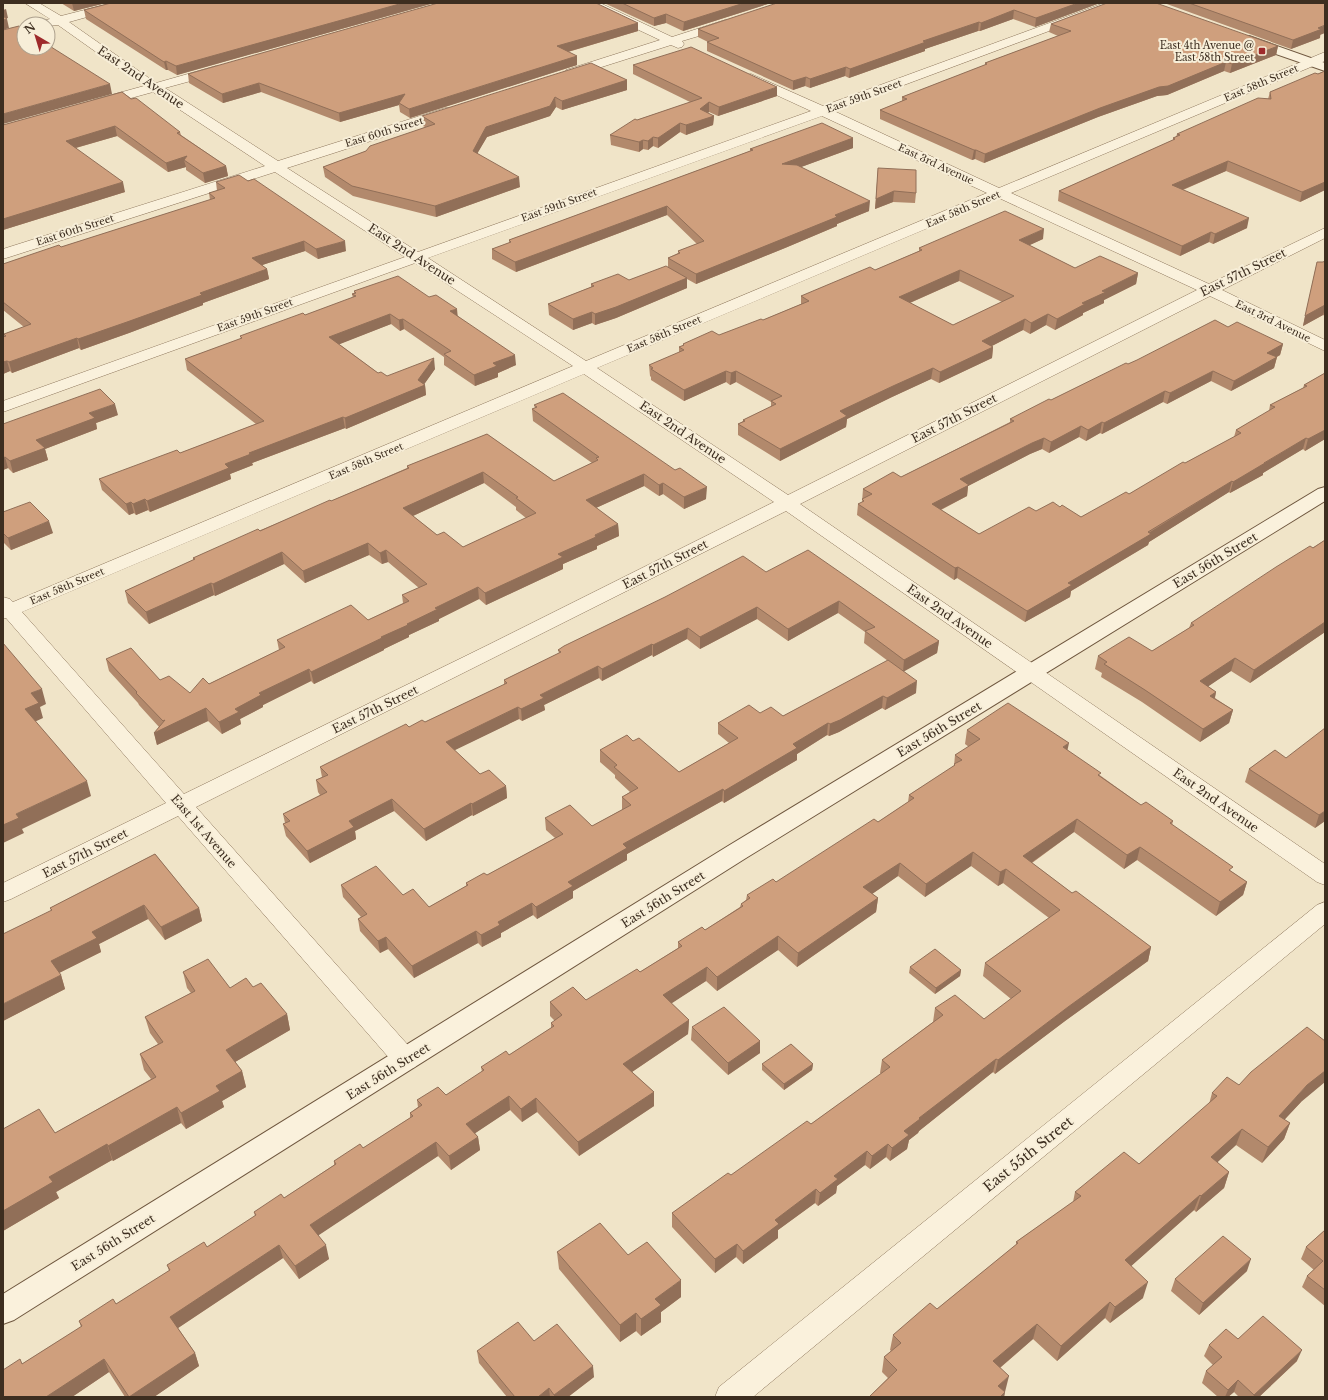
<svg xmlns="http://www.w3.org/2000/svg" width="1328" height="1400" font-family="'Libre Baskerville',serif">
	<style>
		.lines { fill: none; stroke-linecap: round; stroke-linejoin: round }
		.street-casing { stroke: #8d765c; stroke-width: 1 }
		.secondary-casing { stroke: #6f573f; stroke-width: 2 }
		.street { fill: #faf1dc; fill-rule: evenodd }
		.secondary { fill: #faf1dc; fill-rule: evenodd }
		.wall { fill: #b2896c; fill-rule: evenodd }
		.shaded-wall { fill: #916f58 }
		.building { fill: #cf9f7d; stroke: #916f58; fill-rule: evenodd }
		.poi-dot { fill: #9e2a2b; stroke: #f7eed8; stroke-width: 1.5 }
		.labels { text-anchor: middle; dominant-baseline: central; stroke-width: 4; stroke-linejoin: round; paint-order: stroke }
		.far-poi-label { font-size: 10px; fill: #3d2e20; stroke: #f7eed8; text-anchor: end }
		.far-street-label { font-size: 10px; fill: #3d2e20; stroke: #f7eed8 }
		.street-label { font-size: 12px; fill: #3d2e20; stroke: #f7eed8 }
		.near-street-label { font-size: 14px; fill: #3d2e20; stroke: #f7eed8 }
	</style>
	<rect width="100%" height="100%" fill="#f0e4c8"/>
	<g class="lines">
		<defs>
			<g id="street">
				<path d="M25,3H39L61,16L112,3H132L130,5L69,22L156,83L216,66L220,67L222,70L220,73L165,88L278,161L445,108H455L457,111L455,114L287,168L418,252L811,111L746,81L745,78L746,75L751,74L823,106L1104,3H1121L1119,5L834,111L999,188L1325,52V61L1011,193L1209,284L1325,228V238L1222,290L1325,340V351L1210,296L800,504L1325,864V885L1317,882L786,511L196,807L415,1053L419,1060L415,1067L406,1070L397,1067L178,816L11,899L3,902V883L166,803L6,618L3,619V597L10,599L13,602L573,366L415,263L3,412V401L405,257L275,172L3,259V249L265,166L153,92L98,107L93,106L91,103L93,100L144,86L58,25L48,26V24H45L46,20L50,19ZM822,116L987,193L586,361L428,258ZM999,198L1197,290L788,495L597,368ZM584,374L774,502L488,645L184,794L22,612Z"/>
				<path d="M584,3H600L672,37L725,20L729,21L731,24L729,27L682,41L684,44L682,47L678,48L671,45L570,77L566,76L564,73L566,70L660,40L586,5Z"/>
				<path d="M1325,902V924L753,1397H715L719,1387L1317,905Z"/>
			</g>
			<g id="secondary">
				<path d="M1249,36L1325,63V71L1244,43L1243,40L1244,37Z"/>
				<path d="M1325,487V501L746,858L14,1320L3,1324V1294L728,846L1318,489Z"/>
			</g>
		</defs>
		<use href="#street" class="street-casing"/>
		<use href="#secondary" class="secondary-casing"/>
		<use href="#street" class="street"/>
		<use href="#secondary" class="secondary"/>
	</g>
	<g class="wall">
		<path d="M61,3H106L74,11Z"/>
		<path d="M111,3H434L177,75L168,70H166L86,19L84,10Z"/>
		<path d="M604,3H771L683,31L666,23L654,26Z"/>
		<path d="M1100,3L1035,27L1013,19L980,31H978L925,49V51L849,78L845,76L810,88L805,86L793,90L707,51V42H708L698,37V29Z"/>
		<path d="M1164,3H1325L1320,38L1291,49Z"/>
		<path d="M638,23V31L568,52L577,65L410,118L400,112L399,105L340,122L261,92L223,103L189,83L188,74Z"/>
		<path d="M1051,24L1278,46L1276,55L1230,73L1224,71L1167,95L1157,96L1098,117L984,163L975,159L972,160L880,119V110L902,101V97L985,65V63L1058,36L1049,32Z"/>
		<path d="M633,65L777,96L718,116L709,112L708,113L714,116L713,125L686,135L680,132L658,148L653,146L648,150L643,149L639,152L611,145L610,135L637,120L690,102L633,74Z"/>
		<path d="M1325,71V190L1300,202L1226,171L1183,190L1247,228L1213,244L1209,242L1180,256L1058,201L1059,191L1173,140V138L1176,137L1177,134L1268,99L1270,92Z"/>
		<path d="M627,80V90L562,110L556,107L550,116L487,137L477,153L520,187L436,217L353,196L325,177L323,167L366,151L425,127L423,126L422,116Z"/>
		<path d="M122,92L180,132L181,135L226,166L228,176L205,183L186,170V167L168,172L117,136L76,148L125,192L3,230V125Z"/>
		<path d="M853,138V148L801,167L869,211L837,224V226L785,248L696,284L687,279V288L616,318L595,325L592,323L573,330L549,315L548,304L591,287V284L629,280L668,267V258L678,253V251L697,244L667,215L516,272L492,259V249L509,243V240L750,151V149Z"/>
		<path d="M878,168L916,193L915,203L893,202L875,209Z"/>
		<path d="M216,182L346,251L318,259L305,251L262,265L267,269L269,279L203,303V305L129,333L81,350L79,348L12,373L10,371L3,374V337L4,336V334L24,327L3,310V264L61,247L210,200L209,193L217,191Z"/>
		<path d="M1043,239L1029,245L1075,268L1138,273L1136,284L1104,300V303L1083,313V315L1055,330L1046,325L1030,334L1023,330L992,346L993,347L992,358L939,383L931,379L892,397L847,419L846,427L780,461L738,435V424L743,421V420L771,407V402L736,382L730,385L726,382L684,401L651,380V377L650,376L649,365L679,353V347L683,346V344L719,335L763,320L801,304V296L875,270L919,251V248ZM959,281L1002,302L953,325L910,303Z"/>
		<path d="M1325,261V316L1323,315L1303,326L1317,262H1323Z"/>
		<path d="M354,291L458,316L516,365L498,373V377L475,386L444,365V357L404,329L400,331L391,324L339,344L378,373L387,376L435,369L424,384L425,385L426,395L346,429L345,428L252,463L253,465L230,474L231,479L150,512L148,510L136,515L134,513L129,515L102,490L99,479L180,453L256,424L187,370L185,359L241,339L240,336L305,315L353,298L352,294L354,293Z"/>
		<path d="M1228,327L1283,344L1280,355L1277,357L1274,368L1231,391L1211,381L1167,404L1163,402L1102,434L1100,433L1086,441L1079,437L1049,453L1042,449L1030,454L968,486L967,496L941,510L979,534L1036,511L1060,507L1081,517L1129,494L1185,463L1234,437L1236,430L1269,411L1270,405L1303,388L1304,385L1325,373V439L1305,451L1303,449L1263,473V475L1230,493L1229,492L1149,542L1148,545L1071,591L1070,597L1025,622L957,578L954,580L857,515L858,504L862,502L863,489L901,477L1010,422V419L1128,364Z"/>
		<path d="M534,405L706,499L684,509L663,494L659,496L644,486L596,508L618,524L619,536L597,546V549L563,564V569L486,605L479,599L439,619V621L409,635V637L384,649V650L314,684L311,681L263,705V707L240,719L241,724L222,734L208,721L157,745L154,733L159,727L139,705L138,703L109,671L106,659L160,680L190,693L279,650L277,640L368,620L403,603L402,595L419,588L388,562L382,564L369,555L305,583L284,564L215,596L214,595L149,624L128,603L125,591L193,560V558L331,501L407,468V466L487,434L554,481L592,463L533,421L532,409L535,408ZM484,483L516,507V510L526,518L463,547L437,535L413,516Z"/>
		<path d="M118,415L96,423L97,429L45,449L48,460L13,473L8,468L3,470V424Z"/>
		<path d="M3,512L53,533L11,550L3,542Z"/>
		<path d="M1325,540V632L1250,683L1231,671L1208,686L1216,692L1215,698L1233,710L1229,723L1200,742L1142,702L1101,677L1102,673L1095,669L1098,656L1152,651L1189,628L1191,623Z"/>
		<path d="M766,572L939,641L937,653L903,671L916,693L885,710L882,708L839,732L829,736L827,735L797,754V760L724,803L722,801L627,854V860L573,891V898L537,919L533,915L501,933V937L482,947L478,943L414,978L388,949L380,953L360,931L358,919L361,917L343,897L341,885L403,895L429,907L466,886V883L487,875L555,838L546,830L545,818L592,826L623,809H622V797L630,792L615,778V775L600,762V750L633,741L679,772L729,743L718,734V723L760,713L783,716L888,661L864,643L865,632L838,613L788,641L757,619L700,649L687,639L653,657L652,655L602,681L599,678L544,705L545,710L522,721L519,719L454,750L480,774L506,786L507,798L473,816L472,815L426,841L394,811L355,831L356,839L310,863L286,836L283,824L285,823L283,814L320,795L318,792L316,780L322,777L320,767L409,727L425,722L504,685V680L559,653L558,650Z"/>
		<path d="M967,730L1067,750L1101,776L1141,805L1173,821L1172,825L1231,871L1247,882L1243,895L1216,916L1137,860L1124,869L1074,832L1032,863L1072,893L1151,947L1148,961L1065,1021L995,1074L993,1072L919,1131L918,1133L909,1140L907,1149L890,1161L886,1157L870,1169L865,1165L837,1186L836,1193L818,1206L815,1203L778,1230V1238L743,1264L736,1257L715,1273L672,1227V1213L811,1124L881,1074L880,1073L882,1060L933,1022L935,1008L984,1019L1011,999L983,976L985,963L1049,918L1003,883L998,886L971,866L925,897L898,876L872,894L878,898L876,912L797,967L778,950L717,991L706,981L671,1003L689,1020L688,1034L632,1072L654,1092V1106L579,1156L537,1112L522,1122L510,1110L475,1133L478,1137L480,1150L451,1170L438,1156L318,1235L329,1259L299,1279L283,1258L178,1328L195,1353L199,1366L154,1397H125L109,1372L72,1397H3L22,1364L81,1327L79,1321L116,1304L169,1271L167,1265L207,1247L255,1216L254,1212L284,1198L334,1165V1161L363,1148L410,1118V1113L418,1107L417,1100L446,1095L482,1072L481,1067L509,1055L551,1028V1023L555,1021L550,1016V1002L586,1000L640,972L678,948V942L705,930L740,907L741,904L746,900L747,895L776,882L878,822L908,802L909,795L954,766L955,755L969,747L965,744Z"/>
		<path d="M1275,750L1325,821L1315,828L1245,782L1249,769Z"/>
		<path d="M155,854L199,908L202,921L165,940L148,919L99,944L101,952L59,973L61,975L65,989L3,1021L51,911L50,908Z"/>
		<path d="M910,967L961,970L960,976L935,994L909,973Z"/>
		<path d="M183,972L230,988L253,987L287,1014L290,1030L235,1062L242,1071L246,1087L222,1101L224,1107L186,1129L181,1123L113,1161L112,1160L56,1192L59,1198L3,1231V1129L55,1133L151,1079L144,1070L140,1054L158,1044L150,1033L145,1017L191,993L187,988Z"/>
		<path d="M692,1027L760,1041V1053L728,1075L691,1040Z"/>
		<path d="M762,1064H813L812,1070L784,1090L762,1070Z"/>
		<path d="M1239,1085L1301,1102L1284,1120L1290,1123L1284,1139L1262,1163L1236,1145L1217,1162L1229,1172L1224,1188L1196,1212L1194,1210L1131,1266L1143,1298L1110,1323L1105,1318L1057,1361L1033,1339L1000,1368L1005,1392L1004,1397H869L888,1378L882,1372L884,1357L891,1351L890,1350L893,1335L937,1309L1016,1245V1242L1073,1202L1075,1192L1139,1164L1209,1104L1212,1093Z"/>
		<path d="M1325,1230V1306L1302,1287L1307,1276L1314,1270L1301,1259L1306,1247Z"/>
		<path d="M557,1252L628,1255L681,1297L661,1312V1322L641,1336L636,1331L620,1342L559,1269Z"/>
		<path d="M1247,1271L1199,1315L1171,1291L1175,1279Z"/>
		<path d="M1238,1339L1297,1361L1259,1397H1239L1234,1392L1228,1397H1218L1202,1383L1206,1371L1213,1365L1204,1356L1209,1345Z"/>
		<path d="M477,1351L594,1377L568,1397H507L479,1363Z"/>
	</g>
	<g class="shaded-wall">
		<path d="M72,3H106L74,11Z"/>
		<path d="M403,3H434L177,75L176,66Z"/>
		<path d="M744,3H771L683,31L684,22Z"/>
		<path d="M1078,3H1100L1035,27L1036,18Z"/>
		<path d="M6,9L8,18L3,19V10Z"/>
		<path d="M1014,10L1013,19L980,31L981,23Z"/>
		<path d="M666,14V23L654,26V18Z"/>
		<path d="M7,19L9,28L3,30V20Z"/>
		<path d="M979,22L978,31L925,49V51L849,78L850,69L923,41Z"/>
		<path d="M638,23V31L557,55V46Z"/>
		<path d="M1325,25V33L1320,35V38L1291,49L1293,40Z"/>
		<path d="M1278,46L1276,55L1230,73L1232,64Z"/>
		<path d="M577,56V65L410,118L409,109Z"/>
		<path d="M166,61L168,70H166L164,62Z"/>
		<path d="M1226,62L1224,71L1167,95L1157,96L1098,117L984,163L985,154L1100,108Z"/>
		<path d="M846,67L845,76L810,88V79Z"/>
		<path d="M806,77L805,86L793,90V81Z"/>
		<path d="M627,80V90L562,110V101Z"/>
		<path d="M259,83L261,92L223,103L222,94Z"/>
		<path d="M110,84L112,94L3,124V114Z"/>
		<path d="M777,87V96L718,116L719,107Z"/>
		<path d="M405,94L399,103V105L340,122L339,113Z"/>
		<path d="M555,97L556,107L550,116L487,137L473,161V151L486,127Z"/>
		<path d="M709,102V112L700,118V109Z"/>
		<path d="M714,116L713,125L686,135V125Z"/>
		<path d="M680,123V132L658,148V138Z"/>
		<path d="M115,126L117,136L68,150L66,141Z"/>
		<path d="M653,137V146L648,150V141Z"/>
		<path d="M853,138V148L782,174V164Z"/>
		<path d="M643,140V149L639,152V142Z"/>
		<path d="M974,150H976L975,159L972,160Z"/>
		<path d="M187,156L184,160L186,167L168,172L166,163Z"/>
		<path d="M1228,161L1226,171L1170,195L1172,185Z"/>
		<path d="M226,166L228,176L205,183L203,173Z"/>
		<path d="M519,177L520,187L436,217L435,206Z"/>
		<path d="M123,182L125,192L3,230V219Z"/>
		<path d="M1325,182V190L1300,202L1302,192Z"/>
		<path d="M894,191L893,202L875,209L876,199Z"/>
		<path d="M870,201L869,211L837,224V226L785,248L696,284V274L835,215Z"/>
		<path d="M667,206V215L516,272L515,262Z"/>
		<path d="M1249,218L1247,228L1213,244L1215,234Z"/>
		<path d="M1044,229L1043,239L1017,251L1019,240Z"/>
		<path d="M1211,232L1209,242L1180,256L1182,246Z"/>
		<path d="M304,241L305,251L253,268L252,258Z"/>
		<path d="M345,241L346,251L318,259L316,249Z"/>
		<path d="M267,269L269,279L203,303V305L129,333L81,350L78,339L200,293Z"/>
		<path d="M960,270L959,281L898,308L899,297Z"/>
		<path d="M1138,273L1136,284L1104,300V303L1083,313V315L1055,330L1057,319L1102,291Z"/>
		<path d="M687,278V288L616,318L595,325V314Z"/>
		<path d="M1325,305V309L1323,315L1303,326L1305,316Z"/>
		<path d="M457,309L458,319L450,311Z"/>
		<path d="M592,312V323L573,330V319Z"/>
		<path d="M390,314L391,324L330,348L329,337Z"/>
		<path d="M1048,314L1046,325L1030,334L1031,323Z"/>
		<path d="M403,319L404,329L400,331L399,320Z"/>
		<path d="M1025,319L1023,330L980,352L982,341Z"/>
		<path d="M77,338L79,348L12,373L9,362Z"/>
		<path d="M1283,344L1280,355L1265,363L1267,353Z"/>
		<path d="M993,347L992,358L939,383L940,372Z"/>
		<path d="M515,355L516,365L498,373V377L475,386L474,375L493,363Z"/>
		<path d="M1277,357L1274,368L1231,391L1234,381Z"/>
		<path d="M434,358L435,369L423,386L425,385L426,395L346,429L345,418L418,380Z"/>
		<path d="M7,361L10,371L3,374V362Z"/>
		<path d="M933,368L931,379L892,397L847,419L846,427L780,461V449L840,411L893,386Z"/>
		<path d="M726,371V382L684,401V390Z"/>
		<path d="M736,371V382L730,385L731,373Z"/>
		<path d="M1213,371L1211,381L1167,404L1170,393Z"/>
		<path d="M1165,391L1163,402L1102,434L1104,423Z"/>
		<path d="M115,404L118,415L96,423L97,429L45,449L48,460L13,473L10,461L36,440L89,413Z"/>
		<path d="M343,417L345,428L252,463L253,465L230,474L231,479L150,512L147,501L249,453Z"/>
		<path d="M1102,422L1100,433L1086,441L1088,430Z"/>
		<path d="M1081,426L1079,437L1049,453L1051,442Z"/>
		<path d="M1325,430V439L1305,451L1308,439Z"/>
		<path d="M1044,438L1042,449L1030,454L968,486L967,496L930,515L932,504L960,479L1032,443Z"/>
		<path d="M1306,438L1303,449L1263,473V475L1230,493L1233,482Z"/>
		<path d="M5,457L8,468L3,470V458Z"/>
		<path d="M483,472L484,483L404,520L403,508Z"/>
		<path d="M644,474V486L587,512L586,500Z"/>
		<path d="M1232,481L1229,492L1149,542L1148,545L1071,591L1070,597L1025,622L1027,611L1068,583Z"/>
		<path d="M663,483V494L659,496V485Z"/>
		<path d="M707,487L706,499L684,509V497Z"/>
		<path d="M145,499L148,510L136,515L133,504Z"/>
		<path d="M131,502L134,513L129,515L126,504Z"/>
		<path d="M49,521L53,533L11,550L8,538Z"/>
		<path d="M618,524L619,536L597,546V549L563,564V569L486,605L485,593L558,554Z"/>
		<path d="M368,543L369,555L305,583L303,571Z"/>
		<path d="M386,550L388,562L382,564L380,553Z"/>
		<path d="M282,552L284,564L215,596L213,584Z"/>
		<path d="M958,567L957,578L954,580L955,568Z"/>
		<path d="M211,583L214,595L149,624L146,612Z"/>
		<path d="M478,587L479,599L439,619V621L409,635V637L384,649V650L314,684L311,672L381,637L435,608Z"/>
		<path d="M839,601L838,613L788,641V629Z"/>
		<path d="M757,607V619L700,649V637Z"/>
		<path d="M1325,622V632L1250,683L1254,670Z"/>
		<path d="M688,628L687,639L653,657V645Z"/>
		<path d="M939,641L937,653L903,672L904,660Z"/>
		<path d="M652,644V655L602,681V669Z"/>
		<path d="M1235,658L1231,671L1197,694L1200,681Z"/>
		<path d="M598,666L599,678L544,705L545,710L522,721L521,709L540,695Z"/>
		<path d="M309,669L311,681L263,705V707L240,719L241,724L222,734L219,722L235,709L259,693Z"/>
		<path d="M917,681L916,693L885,710L887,698Z"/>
		<path d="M42,689L46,704L40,707L43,718L30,724L25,709L31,693Z"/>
		<path d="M1216,692L1213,705L1210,696Z"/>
		<path d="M883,696L882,708L839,732L829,736L830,724Z"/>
		<path d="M518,707L519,719L447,754L446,742Z"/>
		<path d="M206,708L208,721L157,745L154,733L164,728L163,721Z"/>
		<path d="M1233,710L1229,723L1200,742L1203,729Z"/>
		<path d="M828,723L827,735L797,754V760L724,803V791L793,744Z"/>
		<path d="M1069,743L1066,757L1063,747Z"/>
		<path d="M87,781L91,796L22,829L24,833L3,843V825L16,814Z"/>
		<path d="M506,786L507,798L473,816L472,804Z"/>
		<path d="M723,789L722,801L627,854V860L573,891V898L537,919L536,907L568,882L623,844Z"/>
		<path d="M392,799L394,811L355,831L356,839L310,863L307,851L349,821Z"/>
		<path d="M471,803L472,815L426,841L424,829Z"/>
		<path d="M1325,811V821L1315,828L1319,815Z"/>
		<path d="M1077,819L1074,832L1021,870L1023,856Z"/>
		<path d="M1140,847L1137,860L1124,869L1127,855Z"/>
		<path d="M973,852L971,866L925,897L926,884Z"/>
		<path d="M900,863L898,876L862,901L863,887Z"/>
		<path d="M1006,869L1003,883L998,886L1000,872Z"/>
		<path d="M1247,882L1243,895L1216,916L1220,902Z"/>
		<path d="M878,898L876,912L797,967L798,953Z"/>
		<path d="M532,903L533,915L501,933V937L482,947L481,935L498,922Z"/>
		<path d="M144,905L148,919L99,944L101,952L55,975L51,961L92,932Z"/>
		<path d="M199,908L202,921L165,940L161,927Z"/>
		<path d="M476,931L478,943L414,978L412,966Z"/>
		<path d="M778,936V950L717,991V977Z"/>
		<path d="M386,937L388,949L380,953L378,941Z"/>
		<path d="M1151,947L1148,961L1065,1021L995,1074L998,1060L1068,1007Z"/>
		<path d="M707,967L706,981L663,1009V995Z"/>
		<path d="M961,970L960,976L935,994L936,988Z"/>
		<path d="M61,975L65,989L3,1021V1004Z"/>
		<path d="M287,1014L290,1030L230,1065L226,1050Z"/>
		<path d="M689,1020L688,1034L623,1078V1064Z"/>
		<path d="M760,1041V1053L728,1075V1063Z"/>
		<path d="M996,1059L993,1072L919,1131L918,1133L909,1140L907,1149L890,1161L892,1148L904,1131L919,1118Z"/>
		<path d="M813,1064L812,1070L784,1090V1084Z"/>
		<path d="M1325,1065V1082L1301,1102L1273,1132L1279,1116Z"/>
		<path d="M242,1071L246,1087L222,1101L224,1107L186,1129L181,1113L216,1086Z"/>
		<path d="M654,1092V1106L579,1156L578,1142Z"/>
		<path d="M509,1096L510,1110L468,1138L466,1124Z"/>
		<path d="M536,1098L537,1112L522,1122L521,1109Z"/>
		<path d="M177,1107L181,1123L113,1161L108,1146Z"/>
		<path d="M1290,1123L1284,1139L1262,1163L1268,1147Z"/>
		<path d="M1242,1129L1236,1145L1206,1173L1211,1157Z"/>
		<path d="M478,1137L480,1150L451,1170L449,1156Z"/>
		<path d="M436,1142L438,1156L313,1239L310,1225Z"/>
		<path d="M107,1144L112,1160L56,1192L59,1198L3,1231V1211L49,1177Z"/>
		<path d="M888,1144L886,1157L870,1169L872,1156Z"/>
		<path d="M867,1151L865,1165L837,1186L836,1193L818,1206L820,1193L834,1176Z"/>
		<path d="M1229,1172L1224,1188L1196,1212L1201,1196Z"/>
		<path d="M816,1189L815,1203L778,1230V1238L743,1264V1251L775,1220Z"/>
		<path d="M1200,1195L1194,1210L1120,1276L1125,1260Z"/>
		<path d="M737,1244L736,1257L715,1273V1259Z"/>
		<path d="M279,1245L283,1258L175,1330L170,1317Z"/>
		<path d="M326,1245L329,1259L299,1279L295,1266Z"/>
		<path d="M1251,1259L1247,1271L1199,1315L1203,1303Z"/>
		<path d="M681,1280V1297L661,1312V1322L641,1336V1319L655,1299Z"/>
		<path d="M1148,1282L1143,1298L1110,1323L1115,1307Z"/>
		<path d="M1110,1302L1105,1318L1057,1361L1061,1346Z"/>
		<path d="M636,1313V1331L620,1342V1325Z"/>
		<path d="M1037,1324L1033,1339L989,1377L993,1361Z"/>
		<path d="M1302,1350L1297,1361L1259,1397H1253L1254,1395Z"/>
		<path d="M195,1353L199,1366L154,1397H129Z"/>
		<path d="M104,1359L109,1372L72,1397H46Z"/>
		<path d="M593,1366L594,1377L568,1397H554V1395Z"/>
		<path d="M1009,1376L1005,1392L998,1386Z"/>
		<path d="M1238,1380L1234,1392L1228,1397H1225L1228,1390Z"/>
		<path d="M549,1388L550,1397H538Z"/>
		<path d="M1005,1392L1004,1397H1000Z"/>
	</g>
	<g class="building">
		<path d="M111,3H403L176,66L166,61L164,62L84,10Z"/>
		<path d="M438,3H596L638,23L557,46L577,56L409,109L399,103L405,94L339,113L259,83L222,94L188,74Z"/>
		<path d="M622,3H744L684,22L666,14L654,18Z"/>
		<path d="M777,3H1078L1036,18L1014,10L981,23L979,22L923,41L926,42L850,69L846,67L810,79L806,77L793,81L707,42L719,38L698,29Z"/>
		<path d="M1107,3H1156L1278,46L1232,64L1226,62L1168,86L1159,87L1100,108L985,154L976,150H974L880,110L907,99L902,97L987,64L985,63L1071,31L1051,24Z"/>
		<path d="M1189,3H1325V25L1318,28L1322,29L1293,40Z"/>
		<path d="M3,16L7,19L3,20Z"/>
		<path d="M19,26L24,30V48H48V45L110,84L3,114V30Z"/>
		<path d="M691,47L777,87L719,107L709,102L700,109L714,116L686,125L680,123L658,138L653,137L648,141L643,140L639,142L610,135L635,119L637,120L702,98L633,65Z"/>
		<path d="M591,63L627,80L562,101L555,97L550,106L486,127L473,151L519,177L435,206L352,186L323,167L366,151L370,146L435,124L422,116Z"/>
		<path d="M1325,71V182L1302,192L1228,161L1172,185L1249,218L1215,234L1211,232L1182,246L1059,191L1175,139L1173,138L1180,135L1177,134L1258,98L1271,99L1270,92L1315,73L1318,74Z"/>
		<path d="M122,92L131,99L136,98L180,132L177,133L226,166L203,173L184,160L187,156L166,163L115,126L66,141L123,182L3,219V125Z"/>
		<path d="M822,123L853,138L782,164L797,165L870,201L835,215L837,217L785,238L696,274L668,258L680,253L678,251L704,241L667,206L515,262L492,249L511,242L509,240L753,150L750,149Z"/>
		<path d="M878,168L916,170V193L894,191L876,199Z"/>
		<path d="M239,175L248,181L254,179L345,241L316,249L304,241L252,258L267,269L200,293L202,295L127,322L78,339L77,338L9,362L7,361L3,362V337L6,336L4,334L31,324L3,302V264L59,245L61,247L215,198L209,193L225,188L216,182Z"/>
		<path d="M1005,211L1044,229L1019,240L1075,268L1100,256L1138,273L1102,291L1106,292L1082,303L1085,304L1057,319L1048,314L1031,323L1025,319L982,341L993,347L940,372L933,368L893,386L840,411L847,416L780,449L738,424L745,421L743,420L776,404L771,401L782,396L736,371L731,373L726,371L684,390L651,369L653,368L649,365L684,350L679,347L684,345L683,344L712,331L719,335L761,319L763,320L809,301L801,296L870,267L875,270L922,250L919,248ZM960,270L1014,296L953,325L899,297Z"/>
		<path d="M1325,261V305L1305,316L1317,262H1323Z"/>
		<path d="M666,266L687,278L616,307L595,314L592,312L573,319L548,304L594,286L591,284L618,274L629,280Z"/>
		<path d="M398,276L429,297L436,295L457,309L450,311L515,355L493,363L497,366L474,375L444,354L451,351L403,319L399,320L390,314L329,337L378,373L381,372L387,376L434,358L418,380L425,385L345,418L343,417L249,453L251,454L225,464L229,468L147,501L145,499L133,504L131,502L126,504L99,479L177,450L180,453L264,421L185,359L242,338L240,336L303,313L305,315L356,296L352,294L356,293L354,291Z"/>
		<path d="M1215,320L1228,327L1237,322L1283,344L1267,353L1277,357L1234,381L1213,371L1170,393L1165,391L1104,423L1102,422L1088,430L1081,426L1051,442L1044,438L1032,443L960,479L969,485L932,504L979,534L1029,507L1036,511L1053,502L1060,507L1062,505L1081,517L1126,492L1129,494L1183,462L1185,463L1241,433L1236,430L1275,407L1270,405L1307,386L1304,385L1325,373V430L1308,439L1306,438L1264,463H1265L1233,482L1232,481L1148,532L1151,534L1068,583L1072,585L1027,611L958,567L955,568L858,504L864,501L862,499L872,494L863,489L893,472L901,477L1014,421L1010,419L1049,399L1051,400L1126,363L1128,364L1137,360Z"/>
		<path d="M100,389L115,404L89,413L95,418L36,440L45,448L10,461L5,457L3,458V424Z"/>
		<path d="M563,393L675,470L680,468L707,487L684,497L663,483L659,485L644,474L586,500L618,524L595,535L596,537L558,554L563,557L485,593L478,587L435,608L438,609L407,624L408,625L381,637L382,638L311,672L309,669L259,693L261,695L235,709L239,712L219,722L206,708L154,733L165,720L163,721L136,693L137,692L106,659L131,648L160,680L169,676L190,693L203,678L209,684L285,647L277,640L351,605L368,620L409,601L402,595L427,584L386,550L380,553L368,543L303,571L282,552L213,584L211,583L146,612L125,591L195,559L193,558L258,529L260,531L330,500L331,501L409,468L407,466L487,434L554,481L598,460L596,458L599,457L532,409L537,407L534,405ZM483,472L518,497L516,498L536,513L463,547L444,532L437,535L403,508Z"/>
		<path d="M30,502L49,521L8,538L3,533V512Z"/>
		<path d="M1325,540V622L1254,670L1235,658L1200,681L1216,692L1210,696L1233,710L1203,729L1145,690L1104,664L1107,662L1098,656L1129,637L1152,651L1194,625L1191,623L1276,567L1310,546L1313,548Z"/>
		<path d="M808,550L939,641L904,660L865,631L875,627L839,601L788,629L757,607L700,637L688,628L653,645L652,644L602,669L598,666L540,695L544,698L521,709L518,707L446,742L480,774L489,770L506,786L472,804L471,803L424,829L392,799L349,821L354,827L307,851L283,824L290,821L283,814L327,792L316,780L328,775L320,767L406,724L409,727L422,720L425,722L507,683L504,680L561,652L558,650L564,646L665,597L743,556L766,572Z"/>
		<path d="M3,643L42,689L31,693L39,703L25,709L87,781L16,814L19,818L3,825Z"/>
		<path d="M888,660L917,681L887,698L883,696L840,720L830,724L828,723L793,744L797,748L724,791L723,789L623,844L627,848L568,882L573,886L536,907L532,903L498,922L500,925L481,935L476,931L412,966L386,937L378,941L358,919L367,914L341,885L376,866L403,895L413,889L429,907L468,885L466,883L484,873L487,875L563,834L545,818L570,805L592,826L631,805L622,797L638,788L614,767L617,765L600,750L627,735L633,741L639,738L679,772L738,738L718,723L749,705L760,713L771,707L783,716Z"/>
		<path d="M1008,703L1069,743L1063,747L1101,773L1098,775L1141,805L1146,802L1173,821L1170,823L1233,867L1229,870L1247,882L1220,902L1140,847L1127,855L1077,819L1023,856L1072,893L1076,891L1151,947L1068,1007L998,1060L996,1059L919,1118L920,1119L904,1131L909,1135L892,1148L888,1144L872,1156L867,1151L834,1176L838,1179L820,1193L816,1189L775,1220L779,1224L743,1251L737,1244L715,1259L672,1213L728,1173L731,1175L807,1121L811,1124L890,1067L882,1060L943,1015L935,1008L955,995L984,1019L1021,991L985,963L1060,910L1006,869L1000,872L973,852L926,884L900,863L863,887L878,898L798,953L778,936L717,977L707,967L663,995L689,1020L623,1064L654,1092L578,1142L536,1098L521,1109L509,1096L466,1124L478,1137L449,1156L436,1142L310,1225L326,1245L295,1266L279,1245L170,1317L195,1353L129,1397L104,1359L46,1397H3V1370L20,1359L22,1364L82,1326L79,1321L113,1299L116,1304L170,1270L167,1265L204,1242L207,1247L256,1215L254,1212L281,1194L284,1198L336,1164L334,1161L360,1144L363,1148L413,1116L410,1113L422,1105L417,1100L438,1087L446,1095L484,1070L481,1067L506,1051L509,1055L554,1026L551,1023L562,1015L550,1002L573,987L586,1000L637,969L640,972L682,946L678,942L702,927L705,930L743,906L741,904L750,898L747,895L773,879L776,882L874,819L878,822L914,798L909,795L955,765L954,764L962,760L955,755L980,739L967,730Z"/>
		<path d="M1325,728V811L1319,815L1249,769L1275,750L1286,758Z"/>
		<path d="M155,854L199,908L161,927L144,905L92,932L97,938L51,961L61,975L3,1004V934L52,910L50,908Z"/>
		<path d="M935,949L961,970L936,988L910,967Z"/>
		<path d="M208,959L230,988L246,978L253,987L261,983L287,1014L226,1050L242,1071L216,1086L220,1091L181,1113L177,1107L108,1146L107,1144L49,1177L53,1182L3,1211V1129L39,1109L55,1133L156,1077L140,1054L163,1042L145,1017L195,991L183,972Z"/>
		<path d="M724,1007L760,1041L728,1063L692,1027Z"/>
		<path d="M1307,1027L1325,1041V1071L1307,1085L1279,1116L1290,1123L1268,1147L1242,1129L1211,1157L1229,1172L1201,1196L1200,1195L1125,1260L1148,1282L1115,1307L1110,1302L1061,1346L1037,1324L993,1361L1009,1376L998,1386L1005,1392L1000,1397H869L897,1370L884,1357L901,1343L893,1335L930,1303L937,1309L1018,1243L1016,1242L1081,1196L1075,1192L1124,1152L1139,1164L1217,1096L1212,1093L1227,1077L1239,1085L1251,1072Z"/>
		<path d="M791,1044L813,1064L784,1084L762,1064Z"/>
		<path d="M600,1223L628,1255L647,1242L681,1280L655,1299L661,1305L641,1319L636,1313L620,1325L557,1252Z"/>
		<path d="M1325,1230V1290L1307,1276L1323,1261L1306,1247Z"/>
		<path d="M1223,1236L1251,1259L1203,1303L1175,1279Z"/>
		<path d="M1263,1316L1302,1350L1254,1395L1238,1380L1228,1390L1206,1371L1222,1357L1209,1345L1226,1329L1238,1339Z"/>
		<path d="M518,1322L534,1341L557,1324L593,1366L554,1395L549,1388L538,1397H515L477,1351Z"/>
	</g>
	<rect class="poi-dot" x="1258" y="47" width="8" height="8" rx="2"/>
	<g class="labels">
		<g class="far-poi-label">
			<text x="1254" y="45">East 4th Avenue @<tspan x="1254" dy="12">East 58th Street</tspan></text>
		</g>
		<g class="far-street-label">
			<text transform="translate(1261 83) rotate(-23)">East 58th Street</text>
			<text transform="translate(864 96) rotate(-20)">East 59th Street</text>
			<text transform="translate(384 132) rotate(-17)">East 60th Street</text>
			<text transform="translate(936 164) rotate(25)">East 3rd Avenue</text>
			<text transform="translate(559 205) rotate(-20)">East 59th Street</text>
			<text transform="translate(963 209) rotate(-23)">East 58th Street</text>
			<text transform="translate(75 230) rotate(-18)">East 60th Street</text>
			<text transform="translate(255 315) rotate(-20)">East 59th Street</text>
			<text transform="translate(1273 321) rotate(26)">East 3rd Avenue</text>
			<text transform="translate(664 334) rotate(-23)">East 58th Street</text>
			<text transform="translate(366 461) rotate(-23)">East 58th Street</text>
			<text transform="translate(67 586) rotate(-23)">East 58th Street</text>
		</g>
		<g class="street-label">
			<text transform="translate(141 77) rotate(34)">East 2nd Avenue</text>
			<text transform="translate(412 254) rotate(33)">East 2nd Avenue</text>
			<text transform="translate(1243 272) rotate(-26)">East 57th Street</text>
			<text transform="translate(954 418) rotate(-27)">East 57th Street</text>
			<text transform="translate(683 432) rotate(34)">East 2nd Avenue</text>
			<text transform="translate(1215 560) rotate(-31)">East 56th Street</text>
			<text transform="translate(665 564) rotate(-27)">East 57th Street</text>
			<text transform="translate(950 616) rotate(35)">East 2nd Avenue</text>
			<text transform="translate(375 709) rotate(-26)">East 57th Street</text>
			<text transform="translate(939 729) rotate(-31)">East 56th Street</text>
			<text transform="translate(1216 800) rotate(35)">East 2nd Avenue</text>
			<text transform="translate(204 831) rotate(49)">East 1st Avenue</text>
			<text transform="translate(85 853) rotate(-27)">East 57th Street</text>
			<text transform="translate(663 899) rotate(-32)">East 56th Street</text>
			<text transform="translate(388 1071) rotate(-32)">East 56th Street</text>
			<text transform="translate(113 1242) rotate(-32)">East 56th Street</text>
		</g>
		<g class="near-street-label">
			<text transform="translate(1028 1154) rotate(-39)">East 55th Street</text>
		</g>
	</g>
	<rect width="1328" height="1400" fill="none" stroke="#3d2e20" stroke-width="8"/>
	<g transform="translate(36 36) rotate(322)"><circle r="19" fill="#f7eed8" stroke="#ada18e"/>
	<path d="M0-3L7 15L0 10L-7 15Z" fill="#9e2a2b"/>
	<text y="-6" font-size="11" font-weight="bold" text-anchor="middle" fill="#3d2e20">N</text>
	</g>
</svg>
